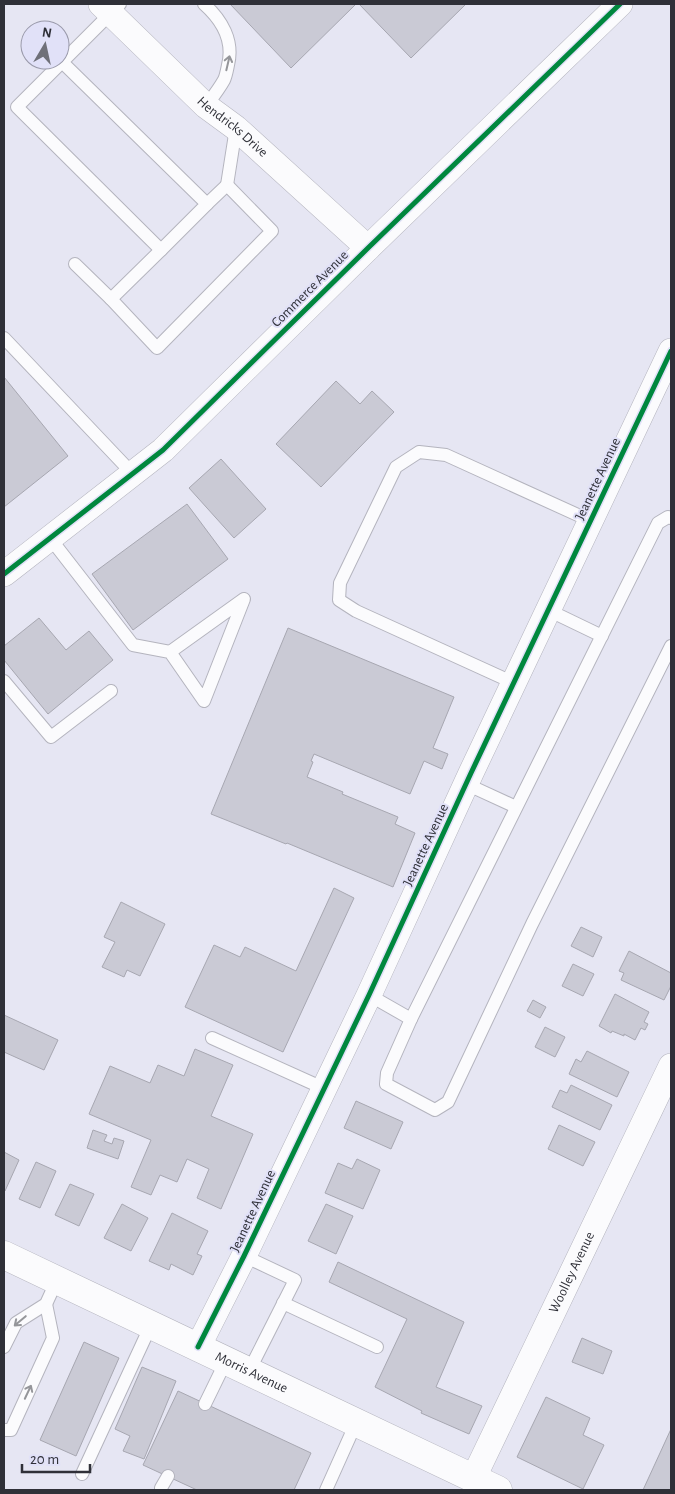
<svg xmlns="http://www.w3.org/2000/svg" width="675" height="1494" font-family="'Alegreya Sans',sans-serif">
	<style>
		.building { fill: #cacad5; stroke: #a7a7b1 }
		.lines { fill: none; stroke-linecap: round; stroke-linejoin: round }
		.service-casing { stroke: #b4b4be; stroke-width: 14 }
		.minor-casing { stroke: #b4b4be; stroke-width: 26 }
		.primary-casing { stroke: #b4b4be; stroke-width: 29 }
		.service { stroke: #fbfbfd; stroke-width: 12 }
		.minor { stroke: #fbfbfd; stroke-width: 25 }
		.primary { stroke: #fbfbfd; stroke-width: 28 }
		.cycleway-casing { stroke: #e1e1f8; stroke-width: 8 }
		.cycleway { stroke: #00873e; stroke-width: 5 }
		.oneway { stroke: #95969a }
		.labels { text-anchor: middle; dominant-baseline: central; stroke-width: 4; stroke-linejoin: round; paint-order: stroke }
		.street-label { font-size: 14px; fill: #2f3038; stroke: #e1e1f8 }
	</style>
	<rect width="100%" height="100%" fill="#e6e6f3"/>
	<g class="building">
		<path d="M230,4H356L291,68Z"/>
		<path d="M359,4H466L411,58Z"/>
		<path d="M4,377L68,456L4,507Z"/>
		<path d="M336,381L360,404L372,391L394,412L321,487L276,444Z"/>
		<path d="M221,459L266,509L234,538L189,488Z"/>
		<path d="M187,504L228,559L133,630L92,574Z"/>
		<path d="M39,618L66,650L89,631L113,660L48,714L4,660V646Z"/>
		<path d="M288,628L454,697L433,748L448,754L442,769L424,761L410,794L314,754L311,761L313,762L307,777L343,792L342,794L398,817L395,824L415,833L393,887L287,843L286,844L211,814Z"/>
		<path d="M334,888L354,898L283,1052L185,1007L214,945L240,957L245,947L296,971Z"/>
		<path d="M121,902L165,924L140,976L127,970L124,977L102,967L115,942L104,937Z"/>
		<path d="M581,927L602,937L593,957L571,946Z"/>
		<path d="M629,951L671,973V986L664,1000L621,980L624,973L619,971Z"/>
		<path d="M573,964L594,974L583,996L562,986Z"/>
		<path d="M615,994L649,1012L644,1022L648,1024L645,1030L641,1028L635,1040L624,1034V1036L612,1031L611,1033L599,1026Z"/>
		<path d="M533,1000L546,1007L540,1018L527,1011Z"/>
		<path d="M4,1015L58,1040L44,1070L4,1052Z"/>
		<path d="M545,1027L565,1037L555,1057L535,1047Z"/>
		<path d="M195,1049L233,1065L211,1116L253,1134L221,1209L197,1198L209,1169L187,1159L177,1182L160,1175L151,1195L131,1187L151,1140L89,1114L110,1066L150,1083L158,1065L184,1076Z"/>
		<path d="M587,1051L629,1072L617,1097L569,1074L576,1059L581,1062Z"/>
		<path d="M571,1085L612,1105L600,1130L552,1107L560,1090L567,1093Z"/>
		<path d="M356,1101L403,1122L391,1149L344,1128Z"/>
		<path d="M559,1125L595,1142L583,1166L548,1149Z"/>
		<path d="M93,1130L107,1135L104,1141L112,1144L114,1138L124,1141L118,1159L87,1148Z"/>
		<path d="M4,1152L19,1160L5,1191H4Z"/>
		<path d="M357,1159L380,1170L363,1209L325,1193L338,1163L352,1169Z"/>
		<path d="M36,1162L56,1171L40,1208L19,1199Z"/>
		<path d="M70,1184L94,1194L79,1226L55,1215Z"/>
		<path d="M122,1204L148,1218L131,1251L104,1238Z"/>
		<path d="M326,1204L353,1216L336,1254L308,1241Z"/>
		<path d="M172,1213L208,1231L197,1254L202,1256L193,1275L171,1264L169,1270L149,1261Z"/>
		<path d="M338,1262L464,1322L436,1387L482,1406L469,1434L421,1413L422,1411L375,1387L407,1319L329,1282Z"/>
		<path d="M582,1338L612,1351L603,1374L572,1362Z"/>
		<path d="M84,1342L119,1358L76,1456L40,1440Z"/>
		<path d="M142,1367L176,1381L144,1459L123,1451L130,1436L115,1429Z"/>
		<path d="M178,1391L311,1453L294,1490H197L143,1465Z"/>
		<path d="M546,1397L590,1418L583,1435L604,1445L583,1489L517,1457Z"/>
		<path d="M671,1429V1490H643Z"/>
	</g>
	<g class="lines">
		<defs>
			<g id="service">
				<path d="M204,4C222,20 234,41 228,65C227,70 226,76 224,80C219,89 212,98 206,106"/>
				<path d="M62,62L207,204L161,250L17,107L120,4"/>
				<path d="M227,185L236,128"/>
				<path d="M161,250L111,299L157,348L272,231L227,185L207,204"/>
				<path d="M75,264L111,299"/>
				<path d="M4,338L132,473"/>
				<path d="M671,518L668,517L658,523L411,1019L387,1073L386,1084L435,1110L448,1102L532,924L671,646"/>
				<path d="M50,538L133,645L170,652L244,599L204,701L170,652"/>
				<path d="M548,610L602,636"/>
				<path d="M4,681L51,737L111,691"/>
				<path d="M514,683L356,611L339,600L340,583L396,467L419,452L446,455L591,521"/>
				<path d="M466,784L516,807"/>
				<path d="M369,995L411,1019"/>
				<path d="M212,1038L323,1088"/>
				<path d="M244,1256L295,1280L249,1371"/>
				<path d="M283,1303L377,1347"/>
				<path d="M4,1347L16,1323L46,1304L57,1280"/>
				<path d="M205,1404L226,1361"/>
				<path d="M4,1430H11L53,1338L46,1304"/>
				<path d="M82,1474L151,1325"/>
				<path d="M161,1488L168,1476"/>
				<path d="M326,1490L356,1423"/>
			</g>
			<g id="minor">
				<path id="s1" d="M101,4L206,106L236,128L368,248"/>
				<path d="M4,574L163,450L368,248L620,4"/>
				<path d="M198,1347L244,1256L369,995L471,773L671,351"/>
				<path id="s2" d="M473,1479L671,1066"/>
			</g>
			<g id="primary">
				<path id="s3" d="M4,1255L498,1490"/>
			</g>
		</defs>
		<use href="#service" class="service-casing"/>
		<use href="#minor" class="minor-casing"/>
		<use href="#primary" class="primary-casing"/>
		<use href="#service" class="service"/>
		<use href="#minor" class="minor"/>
		<use href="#primary" class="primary"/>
		<defs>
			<g id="cycleway">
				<path d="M4,574L163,450L368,248L620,4"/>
				<path d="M198,1347L244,1256L369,995L471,773L671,351"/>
			</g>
		</defs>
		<use href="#cycleway" class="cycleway-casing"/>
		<use href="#cycleway" class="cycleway"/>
	</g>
	<defs><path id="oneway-shaft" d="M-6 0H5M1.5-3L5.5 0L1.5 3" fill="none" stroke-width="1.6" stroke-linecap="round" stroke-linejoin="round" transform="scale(1.25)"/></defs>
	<g class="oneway">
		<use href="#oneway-shaft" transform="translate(228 63) rotate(-77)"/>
		<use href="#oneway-shaft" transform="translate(20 1321) rotate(140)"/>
		<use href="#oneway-shaft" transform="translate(28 1392) rotate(-65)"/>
	</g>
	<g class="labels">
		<g class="street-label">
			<text stroke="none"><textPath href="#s1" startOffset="180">Hendricks Drive</textPath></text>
			<text transform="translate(310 289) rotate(-45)">Commerce Avenue</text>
			<text transform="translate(598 479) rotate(-65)">Jeanette Avenue</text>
			<text transform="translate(426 845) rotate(-65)">Jeanette Avenue</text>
			<text transform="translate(253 1211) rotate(-65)">Jeanette Avenue</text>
			<text stroke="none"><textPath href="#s2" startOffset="229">Woolley Avenue</textPath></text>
			<text stroke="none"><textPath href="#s3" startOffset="274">Morris Avenue</textPath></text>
		</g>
	</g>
	<rect width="675" height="1494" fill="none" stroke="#2f3038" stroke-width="10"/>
	<g transform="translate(45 45) rotate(9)"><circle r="24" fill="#e1e1f8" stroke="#9a9aab"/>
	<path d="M0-4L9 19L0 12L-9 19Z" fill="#6f7079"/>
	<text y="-8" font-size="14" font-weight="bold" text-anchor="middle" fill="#2f3038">N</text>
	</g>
	<path d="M22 1464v8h68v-8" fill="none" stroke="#2f3038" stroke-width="2.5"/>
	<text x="30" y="1464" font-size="15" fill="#2f3038" stroke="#e1e1f8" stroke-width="4" paint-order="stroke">20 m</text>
</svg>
